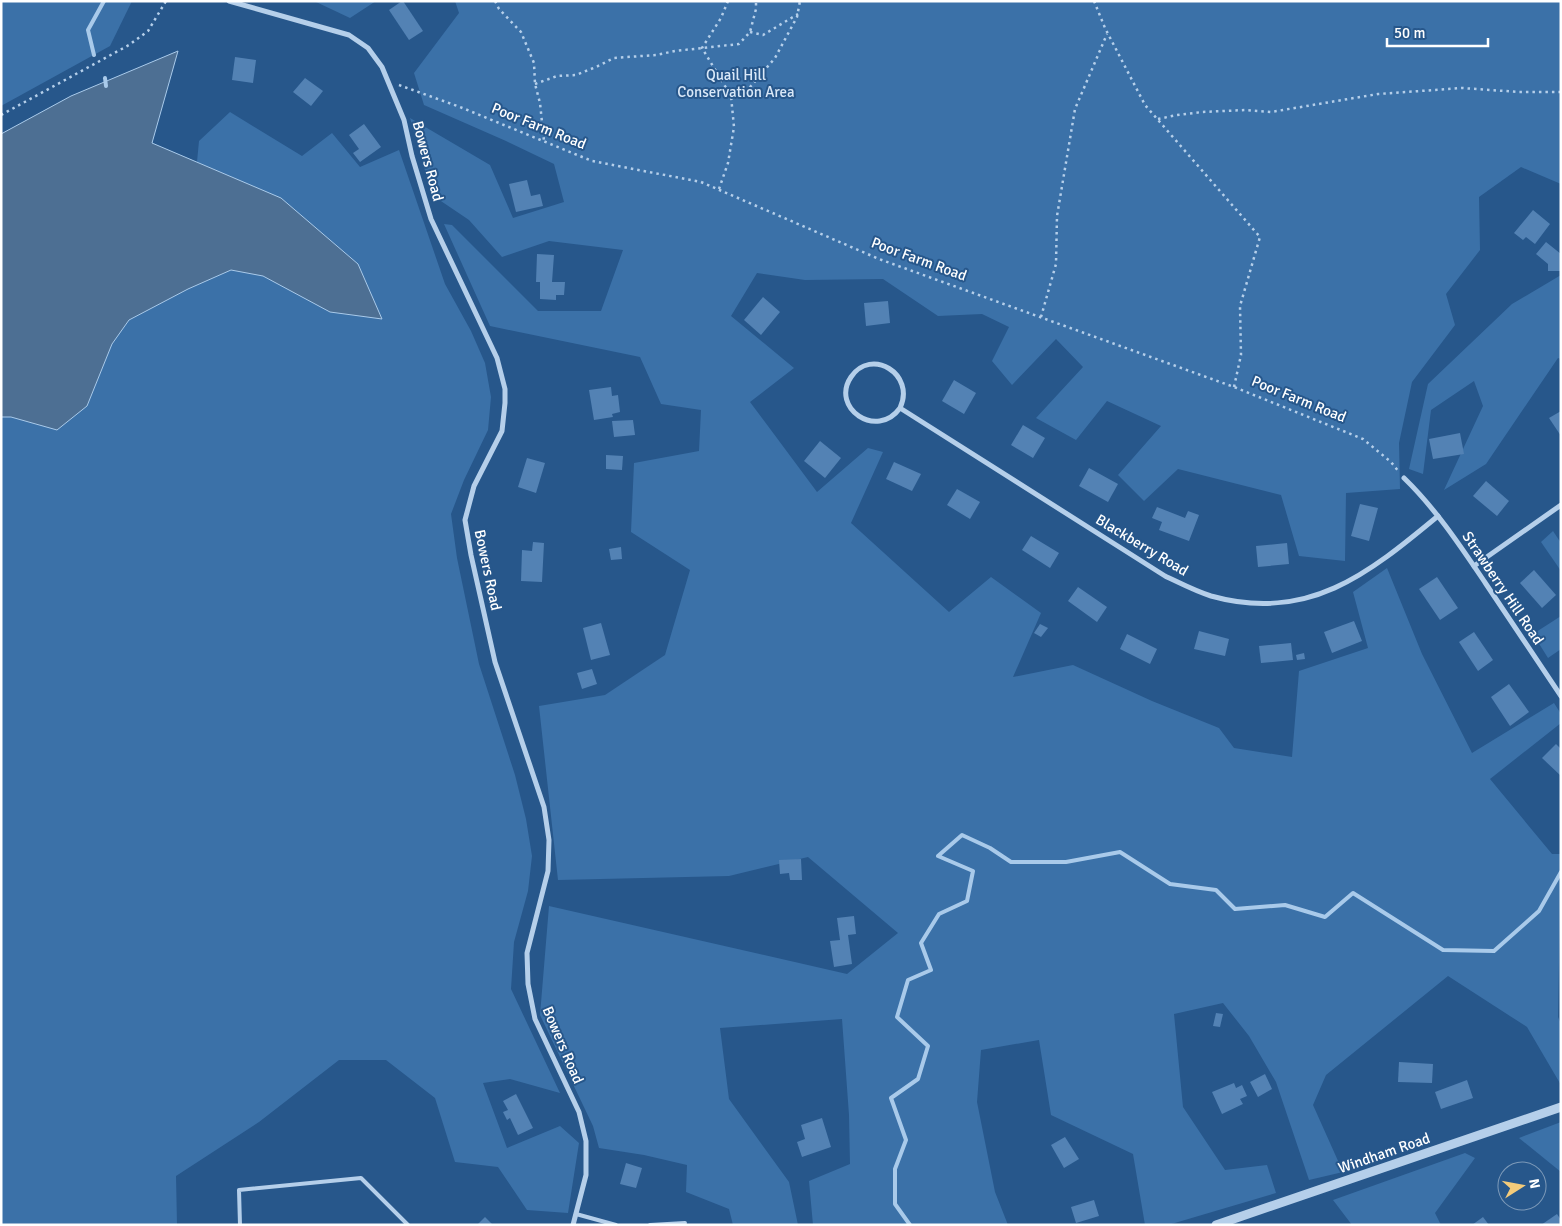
<svg xmlns="http://www.w3.org/2000/svg" width="1562" height="1226" font-family="Signika,sans-serif">
	<style>
		.green { fill: #3b71a8 }
		.water { fill: #4d6f93; stroke: #a9caea }
		.lines { fill: none; stroke-linecap: round; stroke-linejoin: round }
		.stream { stroke: #a9caea; stroke-width: 4 }
		.building { fill: #5382b4 }
		.path { stroke: #b5cfea; stroke-width: 2.5; stroke-dasharray: 2.5 4; stroke-linecap: butt }
		.service { stroke: #b5cfea; stroke-width: 4 }
		.minor { stroke: #b5cfea; stroke-width: 5 }
		.tertiary { stroke: #b5cfea; stroke-width: 9 }
		.labels { text-anchor: middle; dominant-baseline: central; stroke-width: 4; stroke-linejoin: round; paint-order: stroke }
		.park-label { font-size: 15px; fill: #d9e8f8; stroke: #27578b }
		.street-label { font-size: 15px; fill: #fff; stroke: #27578b }
	</style>
	<rect width="100%" height="100%" fill="#27578b"/>
	<g class="green">
		<path d="M132,1L110,46L1,106V2Z"/>
		<path d="M314,1H376L350,18Z"/>
		<path d="M455,1H1561V184L1521,167L1479,197L1480,250L1446,294L1455,325L1412,382L1399,443L1400,489L1346,493L1345,561L1299,556L1281,495L1178,469L1144,501L1118,475L1161,426L1107,401L1076,440L1036,418L1083,367L1056,339L1012,385L992,361L1009,327L982,314L938,316L883,279L805,280L757,273L731,316L794,368L750,402L817,492L868,448L883,452L851,523L949,612L991,577L1041,613L1013,677L1073,665L1152,701L1219,728L1234,748L1292,757L1299,671L1368,648L1353,592L1387,568L1422,654L1472,753L1554,703L1561,714V723L1490,779L1552,854H1561L1558,1017L1561,1024V1085L1527,1027L1448,976L1326,1075L1313,1105L1343,1172L1309,1180L1276,1082L1249,1036L1223,1003L1174,1014L1183,1107L1225,1170L1267,1165L1276,1193L1168,1225H1145L1133,1154L1051,1115L1039,1040L981,1050L977,1102L995,1192L1008,1225H813L809,1181L850,1164L849,1115L842,1019L720,1028L729,1099L789,1182L798,1225H733L729,1209L686,1192L687,1165L644,1155L599,1148L593,1126L540,1015L549,906L847,974L898,933L808,857L729,876L558,880L539,706L605,695L665,655L690,570L631,532L634,463L699,451L701,410L661,404L640,357L490,326L444,224L452,225L538,311H601L623,250L549,241L502,257L469,220L432,195L410,118L490,165L513,218L564,202L554,164L506,141L424,105L414,73L459,13Z"/>
		<path d="M178,51L152,143L197,162L199,141L230,112L302,156L332,133L360,167L399,150L445,284L471,331L485,363L491,397L488,430L464,480L451,514L457,558L479,664L515,775L526,819L532,856L528,891L514,942L511,989L560,1093L510,1079L483,1083L507,1148L560,1126L579,1143L568,1213L527,1210L498,1167L455,1162L435,1098L386,1060H339L259,1122L176,1176L177,1225H1V134L71,96Z"/>
		<path d="M1561,275V359L1558,358L1486,464L1444,490L1483,406L1474,381L1431,410L1423,474L1409,469L1428,384L1512,304Z"/>
		<path d="M1553,531L1561,543V571L1541,542Z"/>
		<path d="M1561,616V649L1548,658L1533,634Z"/>
		<path d="M1561,1122V1172L1519,1138Z"/>
		<path d="M1465,1153L1475,1158L1435,1213L1441,1225H1352L1333,1200Z"/>
	</g>
	<path class="water" d="M178,51L152,143L281,198L358,264L382,319L330,312L263,276L231,270L188,289L129,320L112,344L87,406L57,430L11,417H1V134L71,96Z"/>
	<g class="lines">
		<g class="stream">
			<path d="M94,55L88,30L104,1"/>
			<path d="M105,78L106,86"/>
			<path d="M910,1225L895,1204V1169L906,1140L891,1098L918,1079L928,1046L897,1017L908,980L931,970L921,943L939,914L967,901L973,871L938,856L962,835L990,848L1011,862H1066L1120,852L1170,884L1216,890L1235,909L1285,905L1325,917L1353,893L1443,950L1494,951L1539,911L1561,872"/>
		</g>
	</g>
	<g class="building">
		<path d="M402,1H403L423,31L409,40L389,10Z"/>
		<path d="M235,57L256,60L253,83L232,80Z"/>
		<path d="M305,78L323,91L311,106L293,92Z"/>
		<path d="M364,124L381,147L360,162L353,153L359,149L349,135Z"/>
		<path d="M527,180L531,196L540,194L543,206L516,212L509,184Z"/>
		<path d="M1533,210L1550,224L1535,244L1526,237L1523,240L1514,233Z"/>
		<path d="M1546,242L1561,254V271H1548V264L1536,254Z"/>
		<path d="M537,254L554,255L552,282H565L564,295H556V300L540,299V282H536Z"/>
		<path d="M763,297L780,312L761,335L744,320Z"/>
		<path d="M888,301L890,323L866,326L864,303Z"/>
		<path d="M954,380L976,393L964,414L942,401Z"/>
		<path d="M611,387L612,396L618,395L620,412L612,414L613,417L594,420L589,390Z"/>
		<path d="M1561,411V436L1549,418Z"/>
		<path d="M633,420L635,435L614,437L612,421Z"/>
		<path d="M1023,425L1045,438L1033,458L1011,445Z"/>
		<path d="M1460,433L1464,454L1433,459L1429,439Z"/>
		<path d="M820,441L841,458L825,478L804,461Z"/>
		<path d="M606,455L623,456L622,470L606,469Z"/>
		<path d="M527,458L545,463L536,493L518,487Z"/>
		<path d="M894,462L921,474L912,491L886,479Z"/>
		<path d="M1089,468L1118,484L1108,502L1079,486Z"/>
		<path d="M1486,481L1509,501L1497,516L1473,496Z"/>
		<path d="M957,489L980,502L970,519L947,505Z"/>
		<path d="M1360,504L1378,508L1369,541L1351,536Z"/>
		<path d="M1157,507L1185,518L1188,511L1199,515L1189,541L1159,530L1162,522L1152,518Z"/>
		<path d="M1031,536L1059,553L1050,568L1022,550Z"/>
		<path d="M533,542L544,543L542,582L521,581L522,550L532,551Z"/>
		<path d="M1287,543L1289,564L1258,567L1256,546Z"/>
		<path d="M621,547L622,559L611,560L609,549Z"/>
		<path d="M1534,570L1556,595L1542,608L1520,583Z"/>
		<path d="M1437,577L1458,608L1440,620L1419,589Z"/>
		<path d="M1078,587L1107,607L1097,622L1068,601Z"/>
		<path d="M1354,621L1362,641L1332,653L1324,632Z"/>
		<path d="M601,623L610,655L591,660L583,628Z"/>
		<path d="M1040,624L1048,628L1041,637L1034,633Z"/>
		<path d="M1199,631L1229,639L1225,656L1194,649Z"/>
		<path d="M1474,632L1493,660L1478,671L1459,642Z"/>
		<path d="M1127,634L1157,649L1150,664L1120,649Z"/>
		<path d="M1291,643L1293,660L1261,663L1259,646Z"/>
		<path d="M1304,653L1305,659L1297,660L1296,655Z"/>
		<path d="M592,669L597,684L582,689L577,673Z"/>
		<path d="M1509,684L1529,712L1510,726L1491,697Z"/>
		<path d="M1556,744L1561,749V776L1542,758Z"/>
		<path d="M801,859L802,880H790L789,873L780,874L779,860Z"/>
		<path d="M854,916L856,934L848,935L852,964L834,967L830,941L840,940L837,918Z"/>
		<path d="M1216,1013L1223,1014L1220,1027L1213,1026Z"/>
		<path d="M1399,1062L1433,1064L1432,1083L1398,1082Z"/>
		<path d="M1265,1074L1272,1089L1258,1097L1250,1082Z"/>
		<path d="M1467,1080L1473,1098L1441,1109L1435,1092Z"/>
		<path d="M1234,1083L1236,1088L1242,1085L1247,1096L1240,1099L1243,1104L1222,1114L1212,1092Z"/>
		<path d="M516,1094L533,1128L518,1135L510,1118L507,1120L503,1112L508,1110L503,1101Z"/>
		<path d="M822,1118L831,1147L802,1157L797,1142L805,1139L801,1125Z"/>
		<path d="M1065,1137L1079,1159L1064,1168L1051,1145Z"/>
		<path d="M626,1163L642,1168L636,1188L620,1184Z"/>
		<path d="M1094,1200L1099,1216L1076,1223L1071,1207Z"/>
		<path d="M1557,1214L1561,1220V1225H1541Z"/>
		<path d="M485,1217L493,1225H477Z"/>
		<path d="M1483,1217L1489,1225H1472Z"/>
	</g>
	<g class="lines">
		<g class="path">
			<path d="M495,1L499,9L521,32L534,63L535,84L540,103L544,141"/>
			<path d="M728,1L721,18L702,48L731,96"/>
			<path d="M1094,1L1105,28L1145,105L1260,237L1240,306L1241,355L1234,387"/>
			<path d="M750,32L763,35L798,14"/>
			<path d="M535,84L557,76L576,75L596,67L614,58L656,55L675,51L739,44L750,32L756,9V1"/>
			<path d="M399,85L460,107L592,161L701,182L879,259L1234,387L1363,439L1391,462L1399,472"/>
			<path d="M1,115L129,45L148,31L166,1"/>
			<path d="M1158,119L1177,115L1202,112L1245,110L1271,112L1378,94L1462,88L1519,92H1561"/>
			<path d="M719,189L728,163L734,127L731,96L745,93L775,58L797,17L800,1"/>
			<path d="M1041,317L1056,264L1057,216L1075,109L1107,34"/>
		</g>
		<g class="service">
			<path d="M576,1214L616,1225"/>
			<path d="M240,1225L239,1190L361,1178L408,1225"/>
			<path d="M650,1225L685,1223"/>
		</g>
		<g class="minor">
			<path d="M229,1L349,35L368,48L382,67L404,120L412,156L431,219L497,358L505,389V403L502,431L474,486L465,520L471,555L495,662L544,807L549,840L548,871L527,953L528,984L535,1019L579,1112L586,1141V1175L573,1225"/>
			<path d="M900,408C877,440 830,408 851,377C871,347 916,374 900,408L1165,576C1180,583 1195,591 1211,596C1308,623 1368,574 1438,516"/>
			<path d="M1404,478C1436,509 1461,547 1486,584C1511,621 1536,659 1561,696"/>
			<path d="M1474,566L1561,505"/>
		</g>
		<path class="tertiary" d="M1216,1225L1561,1107"/>
	</g>
	<g class="labels">
		<g class="park-label">
			<text x="736" y="75">Quail Hill<tspan x="736" dy="17">Conservation Area</tspan></text>
		</g>
		<g class="street-label">
			<text transform="translate(539 126) rotate(22)">Poor Farm Road</text>
			<text transform="translate(428 161) rotate(75)">Bowers Road</text>
			<text transform="translate(919 259) rotate(20)">Poor Farm Road</text>
			<text transform="translate(1299 399) rotate(22)">Poor Farm Road</text>
			<text transform="translate(1142 545) rotate(31)">Blackberry Road</text>
			<text transform="translate(488 570) rotate(78)">Bowers Road</text>
			<text transform="translate(1503 588) rotate(56)">Strawberry Hill Road</text>
			<text transform="translate(563 1045) rotate(67)">Bowers Road</text>
			<text transform="translate(1384 1153) rotate(-19)">Windham Road</text>
		</g>
	</g>
	<rect width="1562" height="1226" fill="none" stroke="#ffffff" stroke-width="5"/>
	<g transform="translate(1522 1186) rotate(79)"><circle r="24" fill="#27578b" stroke="#7d9ab9"/>
	<path d="M0-4L9 19L0 12L-9 19Z" fill="#f3cb7a"/>
	<text y="-8" font-size="14" font-weight="bold" text-anchor="middle" fill="#ffffff">N</text>
	</g>
	<path d="M1387 38v8h101v-8" fill="none" stroke="#ffffff" stroke-width="2.5"/>
	<text x="1394" y="38" font-size="15" fill="#ffffff" stroke="#27578b" stroke-width="4" paint-order="stroke">50 m</text>
</svg>
